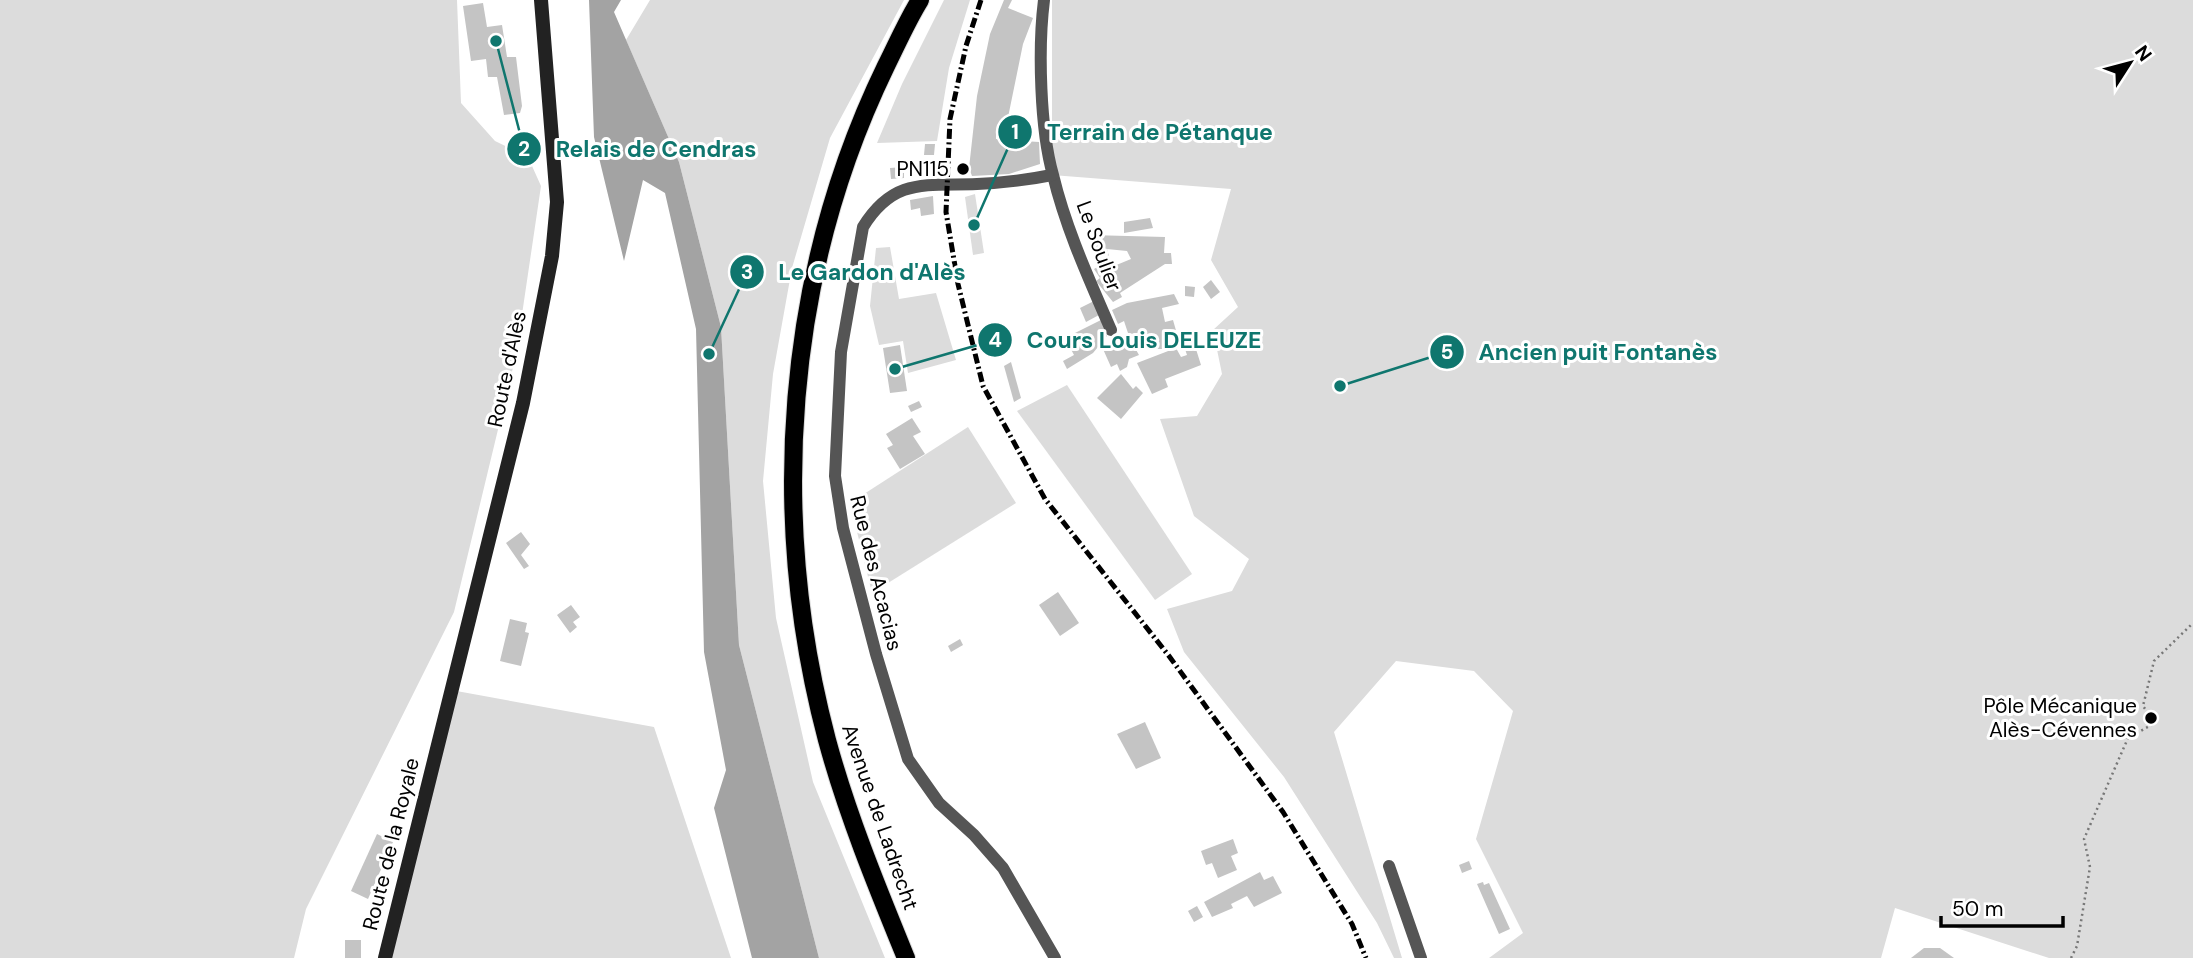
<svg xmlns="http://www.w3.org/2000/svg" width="2193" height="958" font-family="'DM Sans',sans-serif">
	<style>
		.green { fill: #dcdcdc }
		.water { fill: #a3a3a3 }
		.building { fill: #c4c4c4 }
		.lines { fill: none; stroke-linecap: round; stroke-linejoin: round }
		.primary-casing { stroke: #dbdbdb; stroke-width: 20 }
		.path { stroke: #777; stroke-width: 2.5; stroke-dasharray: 2 3.5; stroke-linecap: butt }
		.street { stroke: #555; stroke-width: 12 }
		.secondary { stroke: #222; stroke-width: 14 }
		.primary { stroke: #000; stroke-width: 18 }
		.rail { stroke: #000; stroke-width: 5; stroke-dasharray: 10 3.5 2 3.5; stroke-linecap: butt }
		.poi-dot { fill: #000; stroke: #fff; stroke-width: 2.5 }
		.labels { text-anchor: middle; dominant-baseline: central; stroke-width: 6; stroke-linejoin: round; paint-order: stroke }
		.poi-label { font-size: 21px; fill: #000; stroke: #fff; text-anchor: end }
		.street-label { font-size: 21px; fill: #000; stroke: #fff }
		.leader { fill: none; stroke: #0f766e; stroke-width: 2.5 }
		.callout-dot { fill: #0f766e; stroke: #fff; stroke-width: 2.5 }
		.mark-label { font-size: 21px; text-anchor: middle; font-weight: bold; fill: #fff }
		.callout-label { font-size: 23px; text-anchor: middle; font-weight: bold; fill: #0f766e; stroke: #fff; stroke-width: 6; stroke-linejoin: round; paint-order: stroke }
	</style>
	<rect width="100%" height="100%" fill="#fff"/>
	<g class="green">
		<path d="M0,0H457L461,103L495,141L528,157L541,186L516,355L454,612L306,909L294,958H0Z"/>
		<path d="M650,0H904L830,138L792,268L773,374L763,481L776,618L813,782L885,958H819L739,645L721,327L679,162L626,40Z"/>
		<path d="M944,0H970L949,68L937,141L877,143L902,84Z"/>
		<path d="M1052,0H2193V958H2049L1895,908L1881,958H1489L1523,933L1476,839L1513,711L1474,671L1396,661L1334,732L1402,958H1394L1377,923L1284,777L1184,652L1167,609L1232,591L1249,559L1194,516L1160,419L1197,416L1222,374L1213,330L1238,307L1211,260L1231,189L1052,175Z"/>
		<path d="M975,194L984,253L973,255L965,197Z"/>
		<path d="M890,247L899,299L936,293L956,360L908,373L903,341L879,345L870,306L876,248Z"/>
		<path d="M1067,385L1192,574L1155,600L1017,411Z"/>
		<path d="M968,427L1016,503L872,593L850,503Z"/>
		<path d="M451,690L654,727L731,958H385Z"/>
	</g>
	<path class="water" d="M589,0H621L614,12L679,162L721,327L739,645L819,958H752L714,808L726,770L704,652L696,329L665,193L643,180L624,261L594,137Z"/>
	<g class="building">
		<path d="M1004,0H1012L1008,8L1033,18L1023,44L1005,132L996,131V139L1039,142L1040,164L1009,174L972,176L969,168L977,96L990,34Z"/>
		<path d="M483,3L487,27L502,25L507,57H516L522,106L520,113L504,115L497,77H488L486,59L471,61L463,6Z"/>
		<path d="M925,144H935L934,155H924Z"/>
		<path d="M904,167V178L891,179L890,168Z"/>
		<path d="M933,196L934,214L921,216L920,208L911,210L910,200Z"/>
		<path d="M1150,218L1153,228L1124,233V222Z"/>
		<path d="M1090,235L1165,237L1164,253H1171L1172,264H1165L1120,293L1122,297L1113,302L1096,281L1100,278L1094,269L1106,262L1114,266L1131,259L1127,251L1107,249L1109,256L1095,257Z"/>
		<path d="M1211,280L1220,292L1211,299L1203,287Z"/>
		<path d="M1185,286L1195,287L1194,297L1185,296Z"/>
		<path d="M1174,294L1179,304L1162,308L1165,322L1173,320L1177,334L1164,339L1166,349H1155L1152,341L1135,348L1139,355L1129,359L1127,367L1120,371L1117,364L1111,367L1103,349L1128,333L1124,321L1118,324L1112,310L1127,303Z"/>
		<path d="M1094,301L1099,315L1086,322L1080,308Z"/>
		<path d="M1101,320L1107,336L1093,353L1067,369L1063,361L1074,355L1065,338Z"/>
		<path d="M900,345L907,391L890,393L883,348Z"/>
		<path d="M1195,346L1201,365L1165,379L1168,387L1152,394L1137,363L1176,348L1181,357L1187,355L1185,349Z"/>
		<path d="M1011,362L1021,398L1014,402L1004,366Z"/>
		<path d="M1121,374L1133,389L1136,386L1143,393L1121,419L1097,398Z"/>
		<path d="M919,401L922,407L911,412L908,406Z"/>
		<path d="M912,418L921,432L913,436L925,454L900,469L887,448L893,445L886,434Z"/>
		<path d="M521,532L530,544L521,555L529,566L524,569L506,543Z"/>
		<path d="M1058,592L1079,623L1060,636L1039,605Z"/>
		<path d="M571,605L580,617L573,622L577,627L570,633L557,615Z"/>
		<path d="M510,619L527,623L525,632L529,633L521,666L500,661Z"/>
		<path d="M960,639L963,645L951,652L948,646Z"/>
		<path d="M1145,722L1161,758L1136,769L1117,734Z"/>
		<path d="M377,834L393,842L368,899L351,891Z"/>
		<path d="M1233,839L1238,853L1231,856L1237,870L1218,878L1212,863L1206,865L1201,851Z"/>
		<path d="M1469,861L1472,869L1462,873L1459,865Z"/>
		<path d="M1260,872L1264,880L1273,876L1282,893L1254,907L1247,896L1231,904L1233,908L1212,917L1204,902Z"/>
		<path d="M1483,882L1484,885L1489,883L1510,929L1499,934L1477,884Z"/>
		<path d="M1197,906L1203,917L1194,922L1188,911Z"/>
		<rect x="345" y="940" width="16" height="18"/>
		<path d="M1924,948H1940L1954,958H1911Z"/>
	</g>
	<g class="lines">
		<defs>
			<path id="primary" d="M906,958C877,887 847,814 827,740C768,517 785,274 886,66C897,44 907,21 920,0"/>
		</defs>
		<use href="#primary" class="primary-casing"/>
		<path class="path" d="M2071,958L2077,946L2090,867L2084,839L2128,738L2155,723L2143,706L2154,661L2193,623"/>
		<g class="street">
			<path d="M1044,0C1038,48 1040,129 1053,175C1066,229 1089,279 1111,330"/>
			<path d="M1052,175C1027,180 1002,183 977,184C926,186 894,177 863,227L841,352L835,476L843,528L876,654L908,759L939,803L974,835L1003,868L1055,958"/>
			<path d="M1389,866L1421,958"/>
		</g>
		<path class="secondary" d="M385,958L523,403L552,256L557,202L541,0"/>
		<use href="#primary" class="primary"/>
		<path class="rail" d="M981,0L966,46L950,119L946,212L958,284L983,386L1045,499L1169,656L1283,812L1352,924L1366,958"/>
	</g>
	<g class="poi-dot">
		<circle cx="963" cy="169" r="7"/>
		<circle cx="2151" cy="718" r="7"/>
	</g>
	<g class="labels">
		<g class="poi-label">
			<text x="949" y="169">PN115</text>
			<text x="2137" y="706">Pôle Mécanique<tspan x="2137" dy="24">Alès-Cévennes</tspan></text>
		</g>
		<g class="street-label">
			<text transform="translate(1099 246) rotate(70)">Le Soulier</text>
			<text transform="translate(507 369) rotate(-78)">Route d'Alès</text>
			<text transform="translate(876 573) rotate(76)">Rue des Acacias</text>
			<text transform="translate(880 817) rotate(71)">Avenue de Ladrecht</text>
			<text transform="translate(391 844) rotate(-76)">Route de la Royale</text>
		</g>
	</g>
	<path class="leader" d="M974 225L1015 132M496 41L524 149M709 354L747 272M895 369L995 340M1340 386L1447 352"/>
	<g class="callout-dot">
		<circle cx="974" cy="225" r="7"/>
		<circle cx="496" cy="41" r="7"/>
		<circle cx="709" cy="354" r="7"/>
		<circle cx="895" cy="369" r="7"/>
		<circle cx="1340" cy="386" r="7"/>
		<circle cx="1015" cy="132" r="18"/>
		<circle cx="524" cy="149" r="18"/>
		<circle cx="747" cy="272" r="18"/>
		<circle cx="995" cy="340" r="18"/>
		<circle cx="1447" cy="352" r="18"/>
	</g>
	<g class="mark-label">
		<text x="1015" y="139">1</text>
		<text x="524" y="156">2</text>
		<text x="747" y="279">3</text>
		<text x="995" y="347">4</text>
		<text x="1447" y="359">5</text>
	</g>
	<g class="callout-label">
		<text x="1160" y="140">Terrain de Pétanque</text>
		<text x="656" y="157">Relais de Cendras</text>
		<text x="872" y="280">Le Gardon d'Alès</text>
		<text x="1144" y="348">Cours Louis DELEUZE</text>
		<text x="1598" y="360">Ancien puit Fontanès</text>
	</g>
	<g transform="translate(2130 63) rotate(54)" stroke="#ffffff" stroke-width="5" paint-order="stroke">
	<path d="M0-5L12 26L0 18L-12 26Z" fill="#000000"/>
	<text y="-10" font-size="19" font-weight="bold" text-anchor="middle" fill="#000000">N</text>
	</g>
	<path d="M1941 916v10h122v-10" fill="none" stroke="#000000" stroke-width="3.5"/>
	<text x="1952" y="916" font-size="21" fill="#000000" stroke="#ffffff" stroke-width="5" paint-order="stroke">50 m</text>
</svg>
